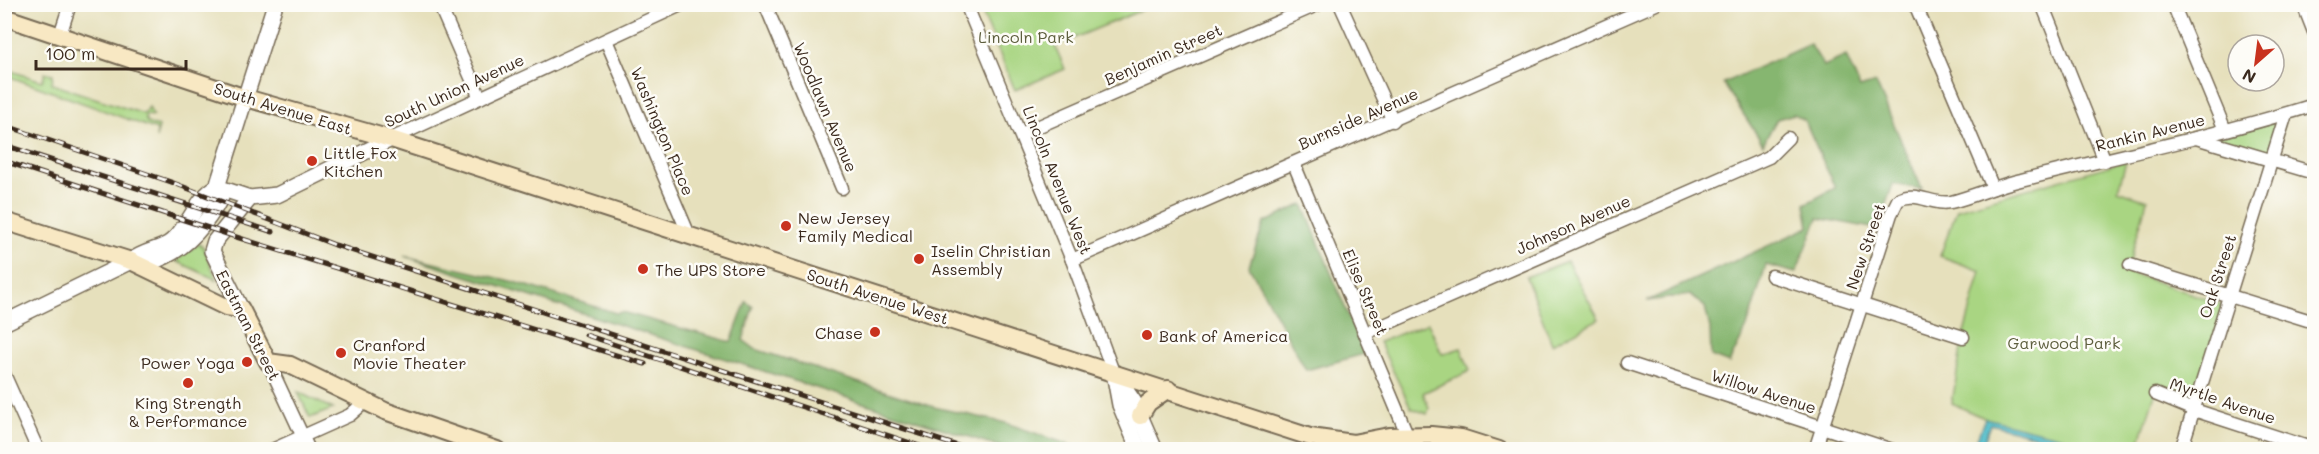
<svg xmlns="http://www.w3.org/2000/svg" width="2319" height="454" font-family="Mali,sans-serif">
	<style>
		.green { fill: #a9d582; stroke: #728050; stroke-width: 1.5 }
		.forest { fill: #86b670; stroke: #607047; stroke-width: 1.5 }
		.water { fill: #50bdca; stroke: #467474; stroke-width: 1.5 }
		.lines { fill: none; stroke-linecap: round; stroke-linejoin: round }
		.minor-casing { stroke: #776a55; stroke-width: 15 }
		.tertiary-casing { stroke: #776a55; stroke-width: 18 }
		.secondary-casing { stroke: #776a55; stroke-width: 20 }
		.minor { stroke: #fff; stroke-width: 12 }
		.tertiary { stroke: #fff; stroke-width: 15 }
		.secondary { stroke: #f8e8c3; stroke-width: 16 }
		.rail-casing { stroke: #3b2a1e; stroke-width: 5 }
		.rail { stroke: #fdfcf7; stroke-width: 3; stroke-dasharray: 9; stroke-linecap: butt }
		.poi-dot { fill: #c8321e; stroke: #fdfcf7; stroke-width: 2 }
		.labels { text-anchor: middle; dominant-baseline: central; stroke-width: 5; stroke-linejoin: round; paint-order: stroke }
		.park-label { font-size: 16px; fill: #5c5d3c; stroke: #fdfcf7 }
		.street-label { font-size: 16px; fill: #3b2a1e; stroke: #fdfcf7 }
		.poi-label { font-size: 16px; fill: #3b2a1e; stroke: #fdfcf7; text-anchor: start }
	</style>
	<rect width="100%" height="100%" fill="#fdfcf7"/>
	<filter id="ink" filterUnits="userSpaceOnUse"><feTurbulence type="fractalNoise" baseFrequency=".0167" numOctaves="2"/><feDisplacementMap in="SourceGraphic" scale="12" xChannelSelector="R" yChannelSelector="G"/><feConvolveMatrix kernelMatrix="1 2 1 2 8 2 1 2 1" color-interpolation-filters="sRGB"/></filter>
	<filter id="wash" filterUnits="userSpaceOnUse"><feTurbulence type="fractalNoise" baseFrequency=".008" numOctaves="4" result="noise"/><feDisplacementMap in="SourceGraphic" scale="24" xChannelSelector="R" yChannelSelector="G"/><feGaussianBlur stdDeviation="1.35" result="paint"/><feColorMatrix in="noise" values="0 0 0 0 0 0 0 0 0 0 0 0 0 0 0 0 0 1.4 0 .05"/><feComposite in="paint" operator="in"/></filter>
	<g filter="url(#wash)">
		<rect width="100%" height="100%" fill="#e6e0bc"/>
		<g class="green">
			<path d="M979,5H1154L1055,46L1065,69L1015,90Z"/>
			<path d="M5,69L42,81L45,73L53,74L52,84L144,114L149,107L153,116L147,115L145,118L147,123L159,127L156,138L157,130L5,75Z"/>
			<path d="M2286,114L2272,160L2195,138Z"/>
			<path d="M2126,161L2118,190L2147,200L2127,272L2225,305L2196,401L2155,394L2137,450C2075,449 2007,432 1952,403L1963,337L1981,271L1940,256L1957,209Z"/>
			<path d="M198,244L203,246L217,280L176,261Z"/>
			<path d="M1567,261L1599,319L1552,344L1526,277Z"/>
			<path d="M1428,323L1442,354L1461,348L1470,371L1423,393L1429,408L1427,414L1411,408L1379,342Z"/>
			<path d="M298,392L333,409L310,418Z"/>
		</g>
		<g class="forest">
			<path d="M1810,44L1824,66L1846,56L1860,88L1876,83L1922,189L1893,184L1877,229L1818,218L1796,273L1766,265L1747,327L1729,363L1711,356L1710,328L1705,307L1690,295L1647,301L1809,227L1805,204L1835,188L1805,121L1794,114L1777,119L1763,144L1723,83Z"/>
			<path d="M1303,204L1364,354L1306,370L1249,266L1264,223Z"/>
			<path d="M404,256L515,282L616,313L622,312L731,342L746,302L753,307L743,340L755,349L934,407L1006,423L1081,449H1007Z"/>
		</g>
		<path class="water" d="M1985,418L2110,449H2086L1990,424L1982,449H1973Z"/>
	</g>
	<g filter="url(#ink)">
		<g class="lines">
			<defs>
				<g id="minor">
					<path d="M439,4L480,98"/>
					<path d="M765,4L842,188"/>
					<path d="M966,4L1072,260L1113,372"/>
					<path d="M1340,4L1393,121"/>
					<path d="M1915,4L1993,188"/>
					<path d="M2042,4L2105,161"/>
					<path d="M2173,4L2225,130"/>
					<path d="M2303,4L2314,32"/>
					<path d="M60,35L70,4"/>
					<path d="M606,40L689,235"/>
					<path d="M1021,134L1319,4"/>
					<path d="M2196,138L2314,173"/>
					<path d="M391,139L683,4"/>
					<path d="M1294,164L1407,434"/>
					<path d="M1072,260L1656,4"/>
					<path d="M2130,265L2314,322"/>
					<path d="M1772,276L1963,337"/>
					<path d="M1366,333L1769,157L1788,138"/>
					<path d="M268,362L309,450"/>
					<path d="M1627,363L1892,450"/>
					<path d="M4,374L38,450"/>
					<path d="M2155,394L2194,410L2314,449"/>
					<path d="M272,450L350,415L365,402"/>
					<path d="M1815,450L1891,214L1898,200C1916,190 1933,206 1951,202C1975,196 1998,185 2021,180C2119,156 2218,135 2314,105"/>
					<path d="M2181,450L2286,114"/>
				</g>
				<g id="tertiary">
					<path d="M217,187L275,4"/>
					<path d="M217,187L250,198L277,195L391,139"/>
					<path d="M131,261C140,261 151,262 159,259C187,248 208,222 221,197L217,187"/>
					<path d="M241,309L212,251L215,241L250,198"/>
					<path d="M4,323L131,261C145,250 162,250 172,241C190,226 196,198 217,187"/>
					<path d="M1113,372L1134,402L1155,450"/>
					<path d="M1115,378L1120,405L1139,450"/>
				</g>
				<g id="secondary">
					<path d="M4,17L246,98L391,139L1310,437L1353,443L1389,436L1431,435L1461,438L1499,450"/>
					<path d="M4,221L131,261L226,307L241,309L268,362L290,365L385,411L497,450"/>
					<path d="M1140,416L1148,403L1168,389"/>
				</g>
			</defs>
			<use href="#minor" class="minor-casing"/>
			<use href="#tertiary" class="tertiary-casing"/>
			<use href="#secondary" class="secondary-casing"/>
			<use href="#minor" class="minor"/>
			<use href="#tertiary" class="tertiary"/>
			<use href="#secondary" class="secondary"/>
			<defs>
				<g id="rail">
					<path d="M4,125L171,182L335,245L970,450"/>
					<path d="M4,145L273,232"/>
					<path d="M4,161L233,236L645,364"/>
					<path d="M586,335L932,450"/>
				</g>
			</defs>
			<use href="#rail" class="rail-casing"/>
			<use href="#rail" class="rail"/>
		</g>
	</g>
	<g class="poi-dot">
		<circle cx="312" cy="161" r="6"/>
		<circle cx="786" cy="226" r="6"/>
		<circle cx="919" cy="259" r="6"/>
		<circle cx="643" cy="269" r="6"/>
		<circle cx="875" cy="332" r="6"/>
		<circle cx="1147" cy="335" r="6"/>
		<circle cx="341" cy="353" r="6"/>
		<circle cx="247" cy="362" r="6"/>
		<circle cx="188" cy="383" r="6"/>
	</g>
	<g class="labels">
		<g class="park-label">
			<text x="1026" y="36">Lincoln Park</text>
			<text x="2064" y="342">Garwood Park</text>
		</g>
		<g class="street-label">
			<text transform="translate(1163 54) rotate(-24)">Benjamin Street</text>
			<text transform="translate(454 90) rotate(-25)">South Union Avenue</text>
			<text transform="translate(826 107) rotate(67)">Woodlawn Avenue</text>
			<text transform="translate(283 108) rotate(17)">South Avenue East</text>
			<text transform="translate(1358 118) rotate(-24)">Burnside Avenue</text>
			<text transform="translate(663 131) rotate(67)">Washington Place</text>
			<text transform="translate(2150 132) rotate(-14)">Rankin Avenue</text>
			<text transform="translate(1058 180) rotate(68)">Lincoln Avenue West</text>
			<text transform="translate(1573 224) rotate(-24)">Johnson Avenue</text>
			<text transform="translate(1865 246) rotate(-71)">New Street</text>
			<text transform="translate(2217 276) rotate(-72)">Oak Street</text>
			<text transform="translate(1366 292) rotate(67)">Elise Street</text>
			<text transform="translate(878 296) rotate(18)">South Avenue West</text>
			<text transform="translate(249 325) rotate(63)">Eastman Street</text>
			<text transform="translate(1764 391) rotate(18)">Willow Avenue</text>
			<text transform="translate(2223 400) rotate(19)">Myrtle Avenue</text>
		</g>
		<g class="poi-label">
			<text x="324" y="152">Little Fox<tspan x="324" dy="18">Kitchen</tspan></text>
			<text x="798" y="217">New Jersey<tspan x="798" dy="18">Family Medical</tspan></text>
			<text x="931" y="250">Iselin Christian<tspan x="931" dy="18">Assembly</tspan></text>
			<text x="655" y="269">The UPS Store</text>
			<text x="863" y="332" text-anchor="end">Chase</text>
			<text x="1159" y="335">Bank of America</text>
			<text x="353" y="344">Cranford<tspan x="353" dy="18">Movie Theater</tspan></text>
			<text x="235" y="362" text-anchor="end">Power Yoga</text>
			<text x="188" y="402" text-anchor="middle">King Strength<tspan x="188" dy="18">&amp; Performance</tspan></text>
		</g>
	</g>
	<rect width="2319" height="454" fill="none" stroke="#fdfcf7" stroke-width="24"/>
	<g transform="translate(2256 63) rotate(208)"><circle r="28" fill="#fdfcf7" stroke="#afa8a0" stroke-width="1.5"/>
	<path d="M0-4.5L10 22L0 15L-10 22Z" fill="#c8321e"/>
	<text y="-9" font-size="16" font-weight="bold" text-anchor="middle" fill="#3b2a1e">N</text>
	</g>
	<path d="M36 60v9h150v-9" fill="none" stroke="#3b2a1e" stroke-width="3"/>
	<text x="45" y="60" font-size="18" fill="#3b2a1e" stroke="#fdfcf7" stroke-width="4.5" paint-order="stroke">100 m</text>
</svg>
